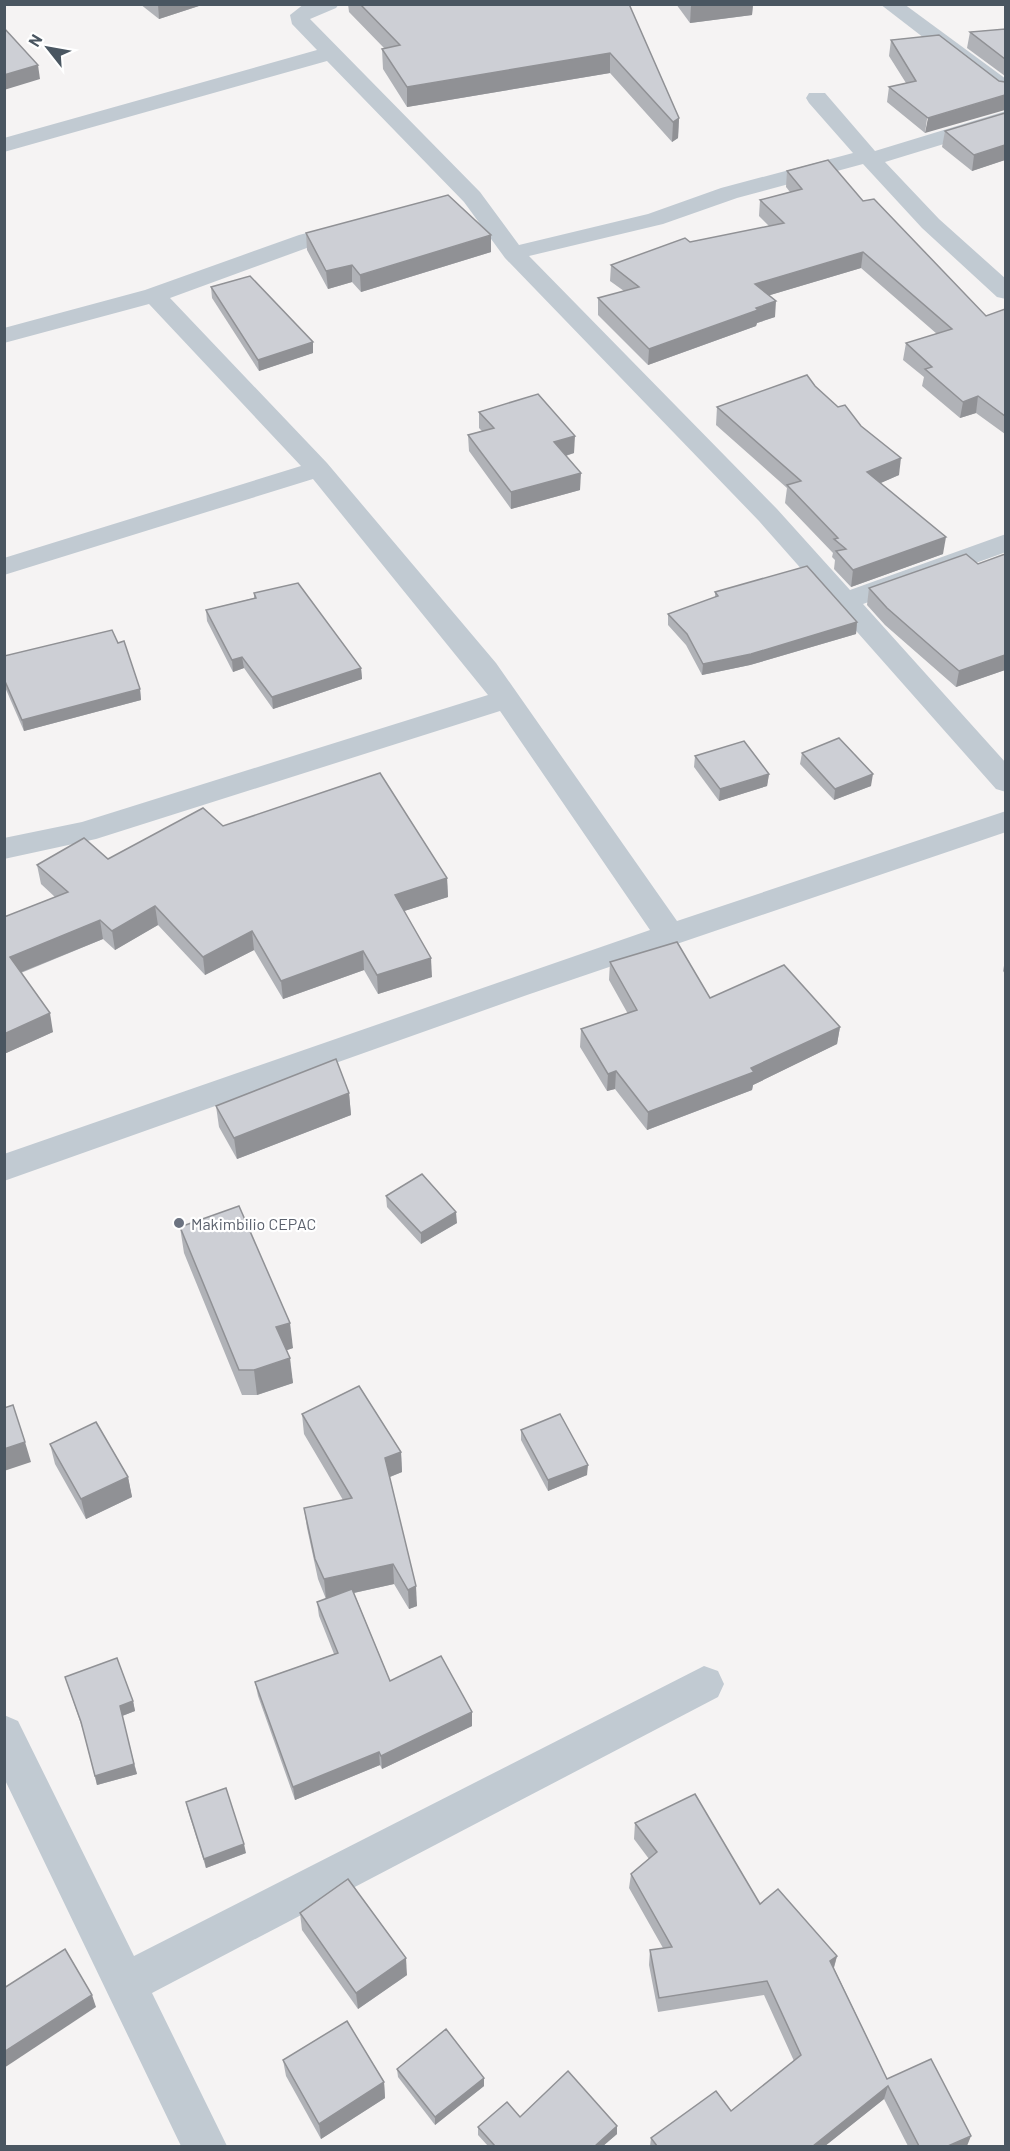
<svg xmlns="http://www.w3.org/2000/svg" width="1010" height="2151" font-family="Barlow,sans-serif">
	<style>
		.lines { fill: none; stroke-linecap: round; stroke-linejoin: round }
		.minor { fill: #c1cad2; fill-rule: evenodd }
		.wall { fill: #b0b2b7 }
		.shaded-wall { fill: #909195 }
		.building { fill: #cdcfd5; stroke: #909195; stroke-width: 1.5 }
		.worship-dot { fill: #6b7280; stroke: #fff; stroke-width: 2 }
		.labels { text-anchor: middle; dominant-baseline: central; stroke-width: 4.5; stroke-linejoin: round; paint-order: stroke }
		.worship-label { font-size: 16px; fill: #5b616d; stroke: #fff; text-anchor: start }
	</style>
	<rect width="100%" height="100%" fill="#f5f3f3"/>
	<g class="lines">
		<g class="minor">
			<path d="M339,4L336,8L310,19L480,192L519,245L648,214L721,188L853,153L809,103L806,98L809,93H825L875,151L1006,111V125L885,162L939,219L1006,279V299L997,297L922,228L863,164L737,198L663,224L529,256L777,509L850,590L1006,534V552L863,604L1006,763V792L996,789L759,521L505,258L464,202L327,61L4,152V138L317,50L292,24L290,15L304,4Z"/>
			<path d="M880,4H904L1006,79V96L998,95Z"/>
			<path d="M349,222L357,224L361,229L357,234L315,245L170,298L327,463L496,663L677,921L1006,811V832L527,995L4,1181V1154L650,930L500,711L96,839L4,859V838L82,822L488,695L313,479L4,575V558L301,466L149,304L4,343V328L145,290L299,235Z"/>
			<path d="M704,1666L718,1671L724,1684L718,1697L152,1993L227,2146H181L4,1778V1715L18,1721L134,1956Z"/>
		</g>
	</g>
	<g class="wall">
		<path d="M140,4H205L159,19Z"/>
		<path d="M348,4H629L679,118L678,138L672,142L610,73L407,107L383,69L382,49L384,48L349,12Z"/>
		<path d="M676,4H753L752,15L690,23Z"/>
		<path d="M1005,29V76L967,48L970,32Z"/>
		<path d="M939,35L925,133L887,102L889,87L906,83L889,56L891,40Z"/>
		<path d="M1005,113V160L972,171L942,147L945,131Z"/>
		<path d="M787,171L863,201L986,316L1005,309V434L976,413L960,418L922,386L924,377L903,360L906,343L937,334L861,268L770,295L775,317L757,323L756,326L648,365L598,315V298L624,291L610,281L611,265L690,242L769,226L759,216L760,200L790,192L786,187Z"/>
		<path d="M306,233L491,252L361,292L352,282L328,289L307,250Z"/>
		<path d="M211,287L313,342V353L259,371L212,298Z"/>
		<path d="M815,386L838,407L899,475L880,483L943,554L851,587L834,569L835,560L832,557L833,553L785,503L787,488L716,425L717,407Z"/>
		<path d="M479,412L574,453L566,456L580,490L511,509L469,451L468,435L482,431L479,428Z"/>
		<path d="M1005,554V670L956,687L885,625L867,605L869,588L978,564Z"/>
		<path d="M715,592L857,622L856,634L750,665L702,675L686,645L668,625V614L715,598Z"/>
		<path d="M254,593L361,668L362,679L273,709L244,668L233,672L207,621L206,610L254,598Z"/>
		<path d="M4,656L140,689L141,700L24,731L4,685Z"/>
		<path d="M802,753L871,786L834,800L800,764Z"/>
		<path d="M695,756L769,774L767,786L719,801L694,767Z"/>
		<path d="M223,826L447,878L448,897L404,911L432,977L378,994L364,970L283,999L254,950L205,975L158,925L115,950L103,939L21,973L53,1032L4,1054V917L55,897L41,884L37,865L108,859Z"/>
		<path d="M1005,960V974L1003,971Z"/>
		<path d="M610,962L710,998L840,1027L837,1044L753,1085L752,1090L647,1130L615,1089L607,1091L580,1047L581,1029L628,1014L609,980Z"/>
		<path d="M349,1093L351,1115L237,1159L219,1127L216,1106Z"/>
		<path d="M386,1196L457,1223L421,1244L387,1207Z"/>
		<path d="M180,1227L293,1348L287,1350L293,1383L257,1395H242L184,1253Z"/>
		<path d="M302,1414L401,1452L402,1472L390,1477L417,1606L409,1609L394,1584L354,1593L390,1681L472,1726L382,1769L380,1765L295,1800L258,1696L255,1682L334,1654L319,1616L317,1602L326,1599L318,1579L307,1528L304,1508L343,1500L304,1434Z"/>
		<path d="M521,1430L587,1475L548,1491L521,1440Z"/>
		<path d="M50,1444L128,1477L132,1497L86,1519L55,1464Z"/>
		<path d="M65,1677L133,1701L135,1711L122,1716L137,1774L97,1785L83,1730Z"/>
		<path d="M186,1802L246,1853L206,1868L188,1811Z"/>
		<path d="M635,1823L760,1904L837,1956L834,1968L887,2079L967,2146H908L884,2099L825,2146H650L651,2138L731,2111L794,2061L764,1995L658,2012L649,1965L650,1950L663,1948L629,1888L631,1874L649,1859L634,1839Z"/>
		<path d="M300,1913L407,1975L358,2009L302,1930Z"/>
		<path d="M283,2060L384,2082L385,2098L321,2139L286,2076Z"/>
		<path d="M397,2069L484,2086L435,2125L398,2077Z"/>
		<path d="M520,2117L617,2126V2134L603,2146H488L478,2135V2127Z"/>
	</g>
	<g class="shaded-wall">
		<path d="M158,4H205L159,19Z"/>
		<path d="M699,4H753L752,15L690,23L691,6Z"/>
		<path d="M610,53V73L407,107V87Z"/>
		<path d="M38,65L40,79L4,90V75Z"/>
		<path d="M1005,95V110L925,133L928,118Z"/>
		<path d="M679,118L678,138L672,142L673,122Z"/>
		<path d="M1005,145V160L972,171L974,155Z"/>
		<path d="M491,235V252L361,292L360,275Z"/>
		<path d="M863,252L861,268L754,300L755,284Z"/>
		<path d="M352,265V282L328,289L326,271Z"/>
		<path d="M776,301L775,317L757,323L756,326L648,365L649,349Z"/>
		<path d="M313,342V353L259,371L258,360Z"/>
		<path d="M978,396L976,413L960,418L963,402Z"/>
		<path d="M575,436L574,453L554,459V442Z"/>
		<path d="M901,458L899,475L865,490L867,472Z"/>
		<path d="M581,473L580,490L511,509V492Z"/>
		<path d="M946,537L943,554L851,587L853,570Z"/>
		<path d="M857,622L856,634L750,665L702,675L703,664Z"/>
		<path d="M1005,655V670L956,687L959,671Z"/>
		<path d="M242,657L244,668L233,672L232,660Z"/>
		<path d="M361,668L362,679L273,709L272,697Z"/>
		<path d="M140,689L141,700L24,731L22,720Z"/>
		<path d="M769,774L767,786L719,801L720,789Z"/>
		<path d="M873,774L871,786L834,800L835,789Z"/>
		<path d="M447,878L448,897L395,914V895Z"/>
		<path d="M155,906L158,925L115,950L112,931Z"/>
		<path d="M100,920L103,939L14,975L10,957Z"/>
		<path d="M252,931L254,950L205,975L203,957Z"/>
		<path d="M363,951L364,970L283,999L281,981Z"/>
		<path d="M431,958L432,977L378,994L377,975Z"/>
		<path d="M50,1013L53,1032L4,1054V1034Z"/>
		<path d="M840,1027L837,1044L753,1085L752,1090L647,1130L648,1112L751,1068Z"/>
		<path d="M616,1071L615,1089L607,1091L608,1074Z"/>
		<path d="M349,1093L351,1115L237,1159L234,1138Z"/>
		<path d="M456,1212L457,1223L421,1244V1233Z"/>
		<path d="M290,1323L293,1348L279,1353L276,1327Z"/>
		<path d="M290,1358L293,1383L257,1395L254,1370Z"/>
		<path d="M25,1442L31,1462L4,1471V1449Z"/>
		<path d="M401,1452L402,1472L387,1478L385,1458Z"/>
		<path d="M588,1465L587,1475L548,1491V1480Z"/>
		<path d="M128,1477L132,1497L86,1519L81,1499Z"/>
		<path d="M393,1564L394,1584L326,1599L324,1579Z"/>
		<path d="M416,1586L417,1606L409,1609L408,1590Z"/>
		<path d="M133,1701L135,1711L122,1716L120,1706Z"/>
		<path d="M472,1712V1726L382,1769L381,1756Z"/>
		<path d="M379,1752L380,1765L295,1800L293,1787Z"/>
		<path d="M134,1764L137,1774L97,1785L95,1776Z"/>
		<path d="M244,1844L246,1853L206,1868L204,1859Z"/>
		<path d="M837,1956L833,1970L830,1961Z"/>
		<path d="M406,1958L407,1975L358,2009L356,1993Z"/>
		<path d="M92,1995L96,2007L4,2068V2052Z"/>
		<path d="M484,2078V2086L435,2125V2117Z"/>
		<path d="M384,2082L385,2098L321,2139L319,2124Z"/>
		<path d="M888,2086L884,2099L825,2146H813Z"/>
		<path d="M617,2126V2134L603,2146H595Z"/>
		<path d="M971,2136L967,2146H948Z"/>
	</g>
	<g class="building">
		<path d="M360,4H629L679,118L673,122L610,53L407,87L382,49L400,45Z"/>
		<path d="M4,28L38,65L4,75Z"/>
		<path d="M1005,29V59L970,32Z"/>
		<path d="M939,35L999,81L1005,82V95L928,118L889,87L916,81L891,40Z"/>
		<path d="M1005,113V145L974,155L945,131Z"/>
		<path d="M828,160L863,201L874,199L986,316L1005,309V416L978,396L963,402L925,369L932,367L906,343L952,329L863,252L755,284L776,301L756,308L758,310L649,349L598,298L639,287L611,265L685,238L690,242L784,223L760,200L802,189L787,171Z"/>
		<path d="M448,195L491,235L360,275L352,265L326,271L306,233Z"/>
		<path d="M250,276L313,342L258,360L211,287Z"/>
		<path d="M807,375L815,386L838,407L845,405L861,426L901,458L867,472L946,537L853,570L836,551L846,549L834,539L838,538L787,485L801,481L717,407Z"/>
		<path d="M538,394L575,436L554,442L581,473L511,492L468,435L494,428L479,412Z"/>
		<path d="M966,554L978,564L1005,554V655L959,671L887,608L869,588Z"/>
		<path d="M807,566L857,622L751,654L703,664L687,634L668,614L718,596L715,592Z"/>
		<path d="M298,583L361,668L272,697L242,657L232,660L206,610L256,598L254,593Z"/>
		<path d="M112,630L118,643L124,641L140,689L22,720L4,679V656Z"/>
		<path d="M839,738L873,774L835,789L802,753Z"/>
		<path d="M744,741L769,774L720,789L695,756Z"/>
		<path d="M380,773L447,878L395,895L431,958L377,975L363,951L281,981L252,931L203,957L155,906L112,931L100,920L10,957L50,1013L4,1034V917L68,892L37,865L84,838L108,859L203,808L223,826Z"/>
		<path d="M677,942L710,998L784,965L840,1027L751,1068L754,1072L648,1112L616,1071L608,1074L581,1029L637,1010L610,962Z"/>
		<path d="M336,1059L349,1093L234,1138L216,1106Z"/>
		<path d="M422,1174L456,1212L421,1233L386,1196Z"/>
		<path d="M239,1206L290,1323L276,1327L290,1358L254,1370H239L180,1227Z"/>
		<path d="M359,1386L401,1452L385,1458L416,1586L408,1590L393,1564L324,1579L315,1559L304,1508L352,1498L302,1414Z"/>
		<path d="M13,1405L25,1442L4,1449V1408Z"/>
		<path d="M560,1414L588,1465L548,1480L521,1430Z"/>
		<path d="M96,1422L128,1477L81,1499L50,1444Z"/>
		<path d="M352,1589L390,1681L441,1656L472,1712L381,1756L379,1752L293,1787L255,1682L338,1653L317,1602Z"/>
		<path d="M117,1658L133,1701L120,1706L134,1764L95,1776L81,1722L65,1677Z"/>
		<path d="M226,1788L244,1844L204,1859L186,1802Z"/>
		<path d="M695,1794L760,1904L778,1889L837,1956L830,1961L887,2079L931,2059L971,2136L948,2146H919L888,2086L813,2146H657L651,2138L716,2091L731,2111L801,2055L767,1981L659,1998L650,1950L672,1947L631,1874L657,1852L635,1823Z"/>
		<path d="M348,1879L406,1958L356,1993L300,1913Z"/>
		<path d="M65,1949L92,1995L4,2052V1988Z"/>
		<path d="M347,2021L384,2082L319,2124L283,2060Z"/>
		<path d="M446,2029L484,2078L435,2117L397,2069Z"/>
		<path d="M568,2071L617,2126L595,2146H495L478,2127L507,2102L520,2117Z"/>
	</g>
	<circle class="worship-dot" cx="179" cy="1223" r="6"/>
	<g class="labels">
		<g class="worship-label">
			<text x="191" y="1223">Makimbilio CEPAC</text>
		</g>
	</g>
	<rect width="1010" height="2151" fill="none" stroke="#4a5661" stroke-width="12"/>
	<g transform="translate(48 48) rotate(301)" stroke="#ffffff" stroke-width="4.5" paint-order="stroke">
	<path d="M0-4.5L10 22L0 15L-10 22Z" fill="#4a5661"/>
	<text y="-9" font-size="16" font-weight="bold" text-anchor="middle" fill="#4a5661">N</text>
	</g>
</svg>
